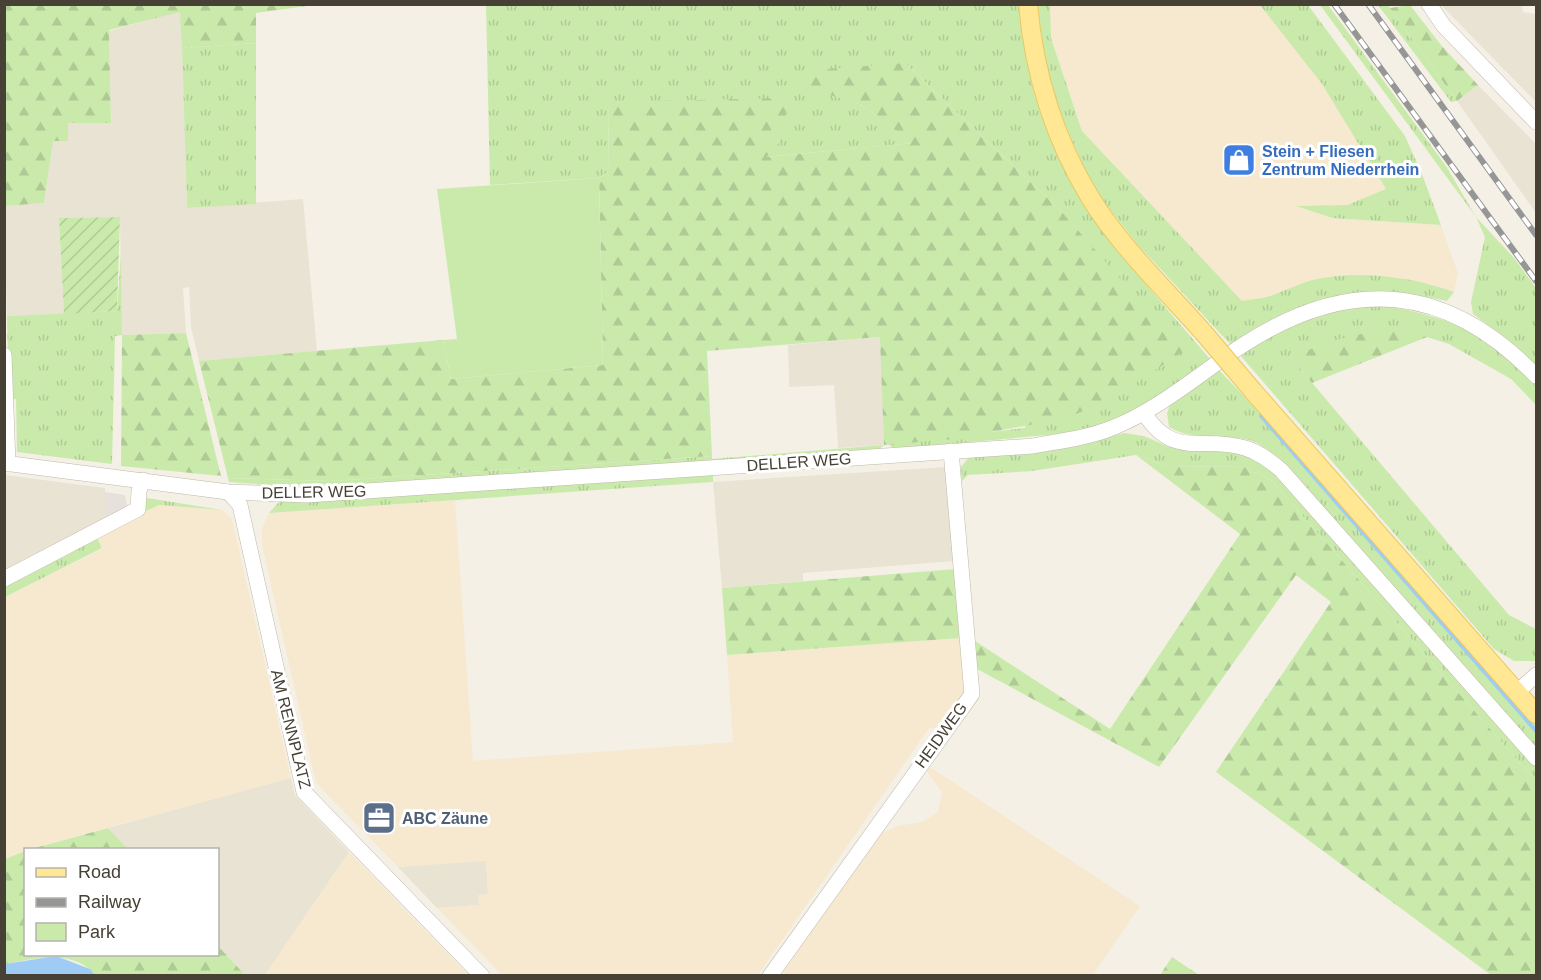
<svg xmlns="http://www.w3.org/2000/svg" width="1541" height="980" font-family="Helvetica,sans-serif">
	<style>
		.residential { fill: #e8e3d3 }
		.commercial { fill: #f7e9cf }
		.industrial { fill: #e6e1db }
		.grass { fill: url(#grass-tufts) }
		.forest { fill: url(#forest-firs) }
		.park { fill: #caeaac }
		.garden { fill: url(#garden-furrows) }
		.water { fill: #9fccf4 }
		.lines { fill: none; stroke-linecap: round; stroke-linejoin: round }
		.stream { stroke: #9fccf4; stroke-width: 4 }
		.minor-casing { stroke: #c0b9a8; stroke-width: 16 }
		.major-casing { stroke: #eac85e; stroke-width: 20 }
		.minor { stroke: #fff; stroke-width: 15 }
		.major { stroke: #ffe793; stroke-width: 18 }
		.rail-casing { stroke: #969696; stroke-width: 6 }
		.rail { stroke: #fff; stroke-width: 4; stroke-dasharray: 11; stroke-linecap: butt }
		.major-bridge-casing { stroke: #eac85e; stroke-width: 20; stroke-linecap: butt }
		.major-bridge { stroke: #ffe793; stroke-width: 18 }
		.labels { text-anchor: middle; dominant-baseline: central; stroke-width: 6; stroke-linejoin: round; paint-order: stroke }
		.shop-label { font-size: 16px; font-weight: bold; fill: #366cbe; stroke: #fff; text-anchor: start }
		.street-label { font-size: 16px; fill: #474135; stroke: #fff }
		.service-label { font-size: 16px; font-weight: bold; fill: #4e5e75; stroke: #fff; text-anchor: start }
	</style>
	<defs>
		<pattern id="grass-tufts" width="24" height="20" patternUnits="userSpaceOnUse" patternTransform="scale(1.5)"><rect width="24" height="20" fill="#caeaac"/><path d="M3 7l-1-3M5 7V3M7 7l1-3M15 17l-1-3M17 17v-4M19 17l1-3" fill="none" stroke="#afca95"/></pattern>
		<pattern id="forest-firs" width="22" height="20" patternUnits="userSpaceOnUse" patternTransform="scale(1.5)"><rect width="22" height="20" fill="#caeaac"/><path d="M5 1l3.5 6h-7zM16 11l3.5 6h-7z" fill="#afca95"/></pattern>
		<pattern id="garden-furrows" width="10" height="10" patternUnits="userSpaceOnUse" patternTransform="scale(1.5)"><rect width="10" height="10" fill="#caeaac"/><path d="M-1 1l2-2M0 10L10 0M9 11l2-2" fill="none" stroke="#afca95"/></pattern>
	</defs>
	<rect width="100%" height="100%" fill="#f4f0e6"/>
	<g class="residential">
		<path d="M1441,5H1522L1523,12L1536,14V102Z"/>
		<path d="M181,11L187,208L303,199L317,351L199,361L191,327L189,287L183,288L186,333L122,335L120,217L59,218L64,314L7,316L4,206L44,203L53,141L68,123H111L109,31Z"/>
		<path d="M1478,85L1536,144V213L1457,101Z"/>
		<path d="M881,337L884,445L838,448L834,385L789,387L788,345Z"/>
		<path d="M947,467L954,561L803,573V581L722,588L713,482Z"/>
		<path d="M5,475L105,488V520L5,570Z"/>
		<path d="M291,778L295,795L349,852L265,975H245L218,946V850L128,849L108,828Z"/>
		<path d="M486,860L488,894L479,905L437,908L398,867Z"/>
	</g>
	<g class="commercial">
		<path d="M1050,5H1260L1322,83L1387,189L1347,205L1298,207L1332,218L1441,225L1458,273L1454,292L1431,284L1373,277H1342L1319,279L1276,294L1242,302L1082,131L1051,38Z"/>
		<path d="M455,500L473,761L733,742L727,655L960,638L965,692L942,727L929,728L758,975H502L437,908L479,905L478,895L488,894L486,861L398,867L316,783L262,545V528L269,513Z"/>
		<path d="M159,505L222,510L232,519L291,778L26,850L5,859V597L102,549L96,536Z"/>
		<path d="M930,767L1140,906L1093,975L781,976L871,844L882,833L897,826L922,822L938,812L942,792L927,772Z"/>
		<path d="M349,852L468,975H265Z"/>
	</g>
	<path class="industrial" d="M105,492L125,495L128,509L105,520Z"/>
	<g class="grass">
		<path d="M486,5H1021C1026,158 1116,249 1210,359L1158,396L1111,422L1069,433L894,449L889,444L1025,428L1095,251L1061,211L905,63L807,87L862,105L913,143L765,157L608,102L609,171L599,178L490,185Z"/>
		<path d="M1037,5H1050L1051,38L1082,131L1242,301C1254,299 1267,298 1278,293C1291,288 1303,282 1317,279C1360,270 1414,277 1454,292L1447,301C1353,281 1311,296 1231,345L1138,245L1093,188L1049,88Z"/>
		<path d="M1260,5H1308L1405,136L1422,174L1441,225L1332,218L1296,206L1347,205L1386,189L1322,84Z"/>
		<path d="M1320,5H1328L1446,166L1476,217L1515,259L1536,288V368L1516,346L1473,314L1471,302L1485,237L1476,217Z"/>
		<path d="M1378,5H1388L1457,101L1451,102Z"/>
		<path d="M256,43V204L187,208L182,48Z"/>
		<path d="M121,253L122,335L115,336L112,464L17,452L16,399H9L7,316L117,311Z"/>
		<path d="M1386,306C1456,318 1487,335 1536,386V405L1511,379L1449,344L1427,337L1291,358L1509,615L1536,629V661H1514L1494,649L1240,355C1290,322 1326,307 1386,306Z"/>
		<path d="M1219,370L1305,460L1536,725V747L1279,458C1272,453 1263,446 1255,442C1229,432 1197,444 1169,427L1167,413L1171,402Z"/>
		<path d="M1124,433L1144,436L1169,447L1238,452L1274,471L1536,767V781L1271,480L1244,467L1166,466L1136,455L1032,471L968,475L962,481L961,467L970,456L1078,446Z"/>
		<path d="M884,445L877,451L370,484L268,485L229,482L228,478L331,481L712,456V459Z"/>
		<path d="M713,473V482L269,513L278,503L288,499Z"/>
		<path d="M147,498L222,510L159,505L142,513Z"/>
		<path d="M96,536L102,548L5,597V584Z"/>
	</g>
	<g class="forest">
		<path d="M5,4H314V5L256,13V43L182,48L180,12L109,30L111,123H68V141H53L44,203L5,206Z"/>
		<path d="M1410,5L1441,45L1478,85L1457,101L1390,8Z"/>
		<path d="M905,63L1061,211L1184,351L1111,399L1067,418L953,439L884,445L880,337L707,351L712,456L331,481L228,478L199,361L443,340L451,379L603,365L599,178L609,171L608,102L781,98L787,111L781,141L766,157L912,143L862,105L807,88L815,76L827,69Z"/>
		<path d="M1388,330L1427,337L1312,383L1291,358C1323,342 1352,334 1388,330Z"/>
		<path d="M186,333L221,476L121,466L122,335Z"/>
		<path d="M1136,455L1166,466L1244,467L1271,480L1536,781V975H1491L1216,772L1331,602L1296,575L1159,767L977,669L975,641L1110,729L1240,534Z"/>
		<path d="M955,569L960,638L727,655L722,588Z"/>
		<path d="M108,828L128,849H31Z"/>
		<path d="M25,851L26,954H218V946L245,975H95C73,948 34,959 5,964V859Z"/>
		<path d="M1172,957L1199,975H1160Z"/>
	</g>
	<path class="park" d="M599,178L603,365L451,379L443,340L457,339L437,189Z"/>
	<path class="garden" d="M120,217L117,311L64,314L59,218Z"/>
	<path class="water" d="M56,956L90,969L95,975H5V964Z"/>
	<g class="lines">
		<path class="stream" d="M1261,416L1536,731"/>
		<defs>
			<g id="minor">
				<path d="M1429,4L1443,25L1536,122"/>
				<path d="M4,355L8,464"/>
				<path d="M1144,413C1174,460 1201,435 1245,448C1259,452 1270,461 1281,470L1536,758"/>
				<path d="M4,463L228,492L307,495L1033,446C1060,441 1087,438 1112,428C1160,409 1200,373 1243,345C1349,276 1447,283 1536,376"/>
				<path d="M228,492L240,505L304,792L482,976"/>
				<path d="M4,579L138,509L139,491L143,480"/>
				<path d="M1517,692L1536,675"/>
				<path d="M770,976L972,694L951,451"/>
			</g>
			<g id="major">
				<path d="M1028,4C1034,73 1055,140 1091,199C1121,247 1165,289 1203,332"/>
				<path d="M1253,391L1536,714"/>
			</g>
		</defs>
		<use href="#minor" class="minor-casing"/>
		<use href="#major" class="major-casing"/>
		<use href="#minor" class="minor"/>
		<use href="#major" class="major"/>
		<defs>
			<g id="rail">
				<path d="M1334,4L1536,281"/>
				<path d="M1368,4L1536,235"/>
			</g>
		</defs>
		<use href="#rail" class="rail-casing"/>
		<use href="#rail" class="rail"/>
		<defs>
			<path id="major-bridge" d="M1203,332L1253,391"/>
		</defs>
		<use href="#major-bridge" class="major-bridge-casing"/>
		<use href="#major-bridge" class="major-bridge"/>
	</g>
	<defs>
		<symbol id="shop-square" viewBox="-11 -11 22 22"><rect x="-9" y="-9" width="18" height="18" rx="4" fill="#3f7fe0" stroke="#fff"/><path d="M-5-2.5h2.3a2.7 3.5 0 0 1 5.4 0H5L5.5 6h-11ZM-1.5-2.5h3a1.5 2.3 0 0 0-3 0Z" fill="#fff"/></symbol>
		<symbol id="office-square" viewBox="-11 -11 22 22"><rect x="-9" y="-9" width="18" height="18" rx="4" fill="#5c6f8a" stroke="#fff"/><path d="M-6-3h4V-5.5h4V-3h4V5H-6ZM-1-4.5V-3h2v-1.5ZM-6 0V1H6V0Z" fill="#fff"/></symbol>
	</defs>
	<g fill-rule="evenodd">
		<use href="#shop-square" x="1220" y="141" width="38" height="38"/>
		<use href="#office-square" x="360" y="799" width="38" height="38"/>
	</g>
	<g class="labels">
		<g class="shop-label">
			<text x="1262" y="151">Stein + Fliesen<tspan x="1262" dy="18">Zentrum Niederrhein</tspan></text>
		</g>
		<g class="street-label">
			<text transform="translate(799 462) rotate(-4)">DELLER WEG</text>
			<text transform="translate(314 492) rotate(-1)">DELLER WEG</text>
			<text transform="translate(291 729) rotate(76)">AM RENNPLATZ</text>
			<text transform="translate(941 735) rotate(-54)">HEIDWEG</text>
		</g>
		<g class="service-label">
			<text x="402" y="818">ABC Zäune</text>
		</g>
	</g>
	<rect width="1541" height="980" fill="none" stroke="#474135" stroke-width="12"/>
	<rect x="24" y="848" width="195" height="108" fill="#ffffff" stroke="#b5b3ae" stroke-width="1.5"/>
	<rect x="36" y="868" width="30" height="9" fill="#ffe793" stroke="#b5b3ae" stroke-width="1.5"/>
	<text x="78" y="878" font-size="18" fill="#474135">Road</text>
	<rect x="36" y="898" width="30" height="9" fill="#969696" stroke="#b5b3ae" stroke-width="1.5"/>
	<text x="78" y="908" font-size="18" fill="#474135">Railway</text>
	<rect x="36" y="923" width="30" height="18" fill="#caeaac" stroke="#b5b3ae" stroke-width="1.5"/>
	<text x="78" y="938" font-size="18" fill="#474135">Park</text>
</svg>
